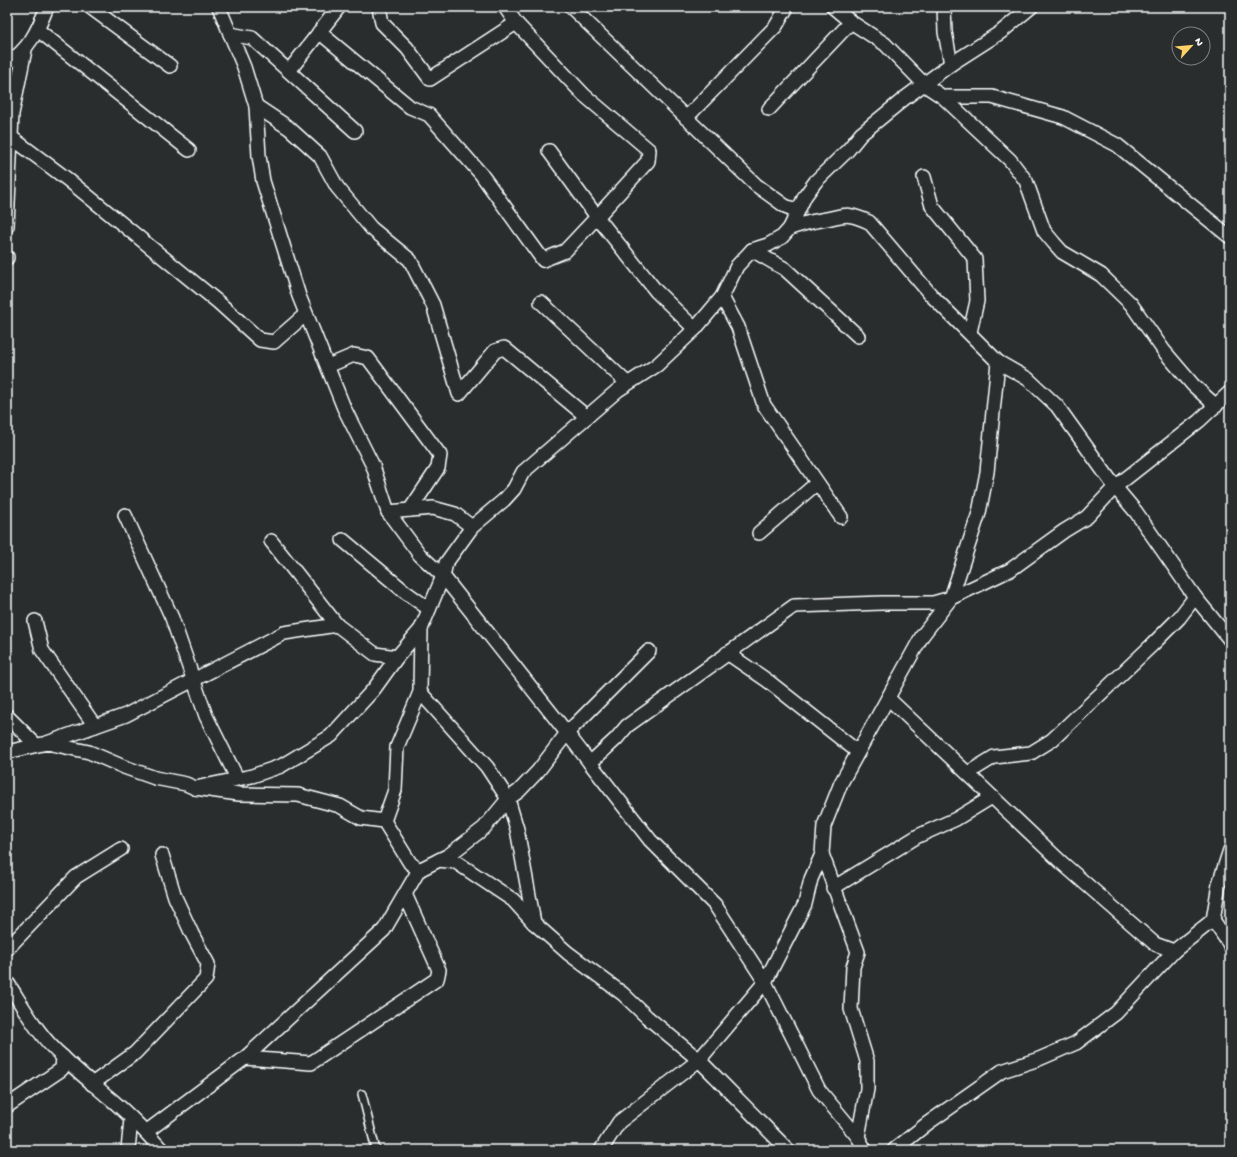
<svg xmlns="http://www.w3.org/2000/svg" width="1237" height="1157" font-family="'Gochi Hand',sans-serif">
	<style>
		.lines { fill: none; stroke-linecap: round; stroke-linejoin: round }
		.lane-casing { stroke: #fff; stroke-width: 10 }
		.street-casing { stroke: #fff; stroke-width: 16 }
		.lane { stroke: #2a2d2e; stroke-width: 7 }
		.street { stroke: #2a2d2e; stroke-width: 13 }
	</style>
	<rect width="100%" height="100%" fill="#2a2d2e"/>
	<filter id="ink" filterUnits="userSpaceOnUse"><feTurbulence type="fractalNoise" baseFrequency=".025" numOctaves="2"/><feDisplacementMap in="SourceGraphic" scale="8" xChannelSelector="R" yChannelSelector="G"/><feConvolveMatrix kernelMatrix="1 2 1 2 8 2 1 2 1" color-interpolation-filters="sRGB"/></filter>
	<g filter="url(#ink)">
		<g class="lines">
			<defs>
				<path id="lane" d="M362,1094L376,1150"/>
				<g id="street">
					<path d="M90,7L170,66"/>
					<path d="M219,7L244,67L256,106L259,156L263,181L299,296L344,408L373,466L388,512L420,555L443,576L567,733L649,651"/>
					<path d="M379,7L382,23L407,48L430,79L516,23"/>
					<path d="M505,7L516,23L584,95L649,150L648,161L597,217L549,151"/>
					<path d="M571,7L756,185L785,206L798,211"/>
					<path d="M833,7L851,22L885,44L925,85L943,97L1010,160L1026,181L1044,231L1054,243L1062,252L1101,275L1131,304L1164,351L1193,385L1216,406"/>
					<path d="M944,7L945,32L951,64"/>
					<path d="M38,30L189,150"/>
					<path d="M319,32L410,107L429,115L481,174L543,260L565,251L597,217L656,291L695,329"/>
					<path d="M230,34L252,38L355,131"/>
					<path d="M7,63C29,50 38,30 47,7"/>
					<path d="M289,71L339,7"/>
					<path d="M943,97H992L1063,117L1117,145L1230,237"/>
					<path d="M256,106L289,128L320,156L337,187L371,228L410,260L433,305L459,394L495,351L504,348L587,417"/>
					<path d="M769,109L851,22"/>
					<path d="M686,118L776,26L787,7"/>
					<path d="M12,138L67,179L218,302L260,340L274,342L306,314"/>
					<path d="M924,177L932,206L975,259L977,301L970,332"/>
					<path d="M7,226L12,114L25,50"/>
					<path d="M790,228C802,224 809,222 821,220C845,216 845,211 869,222L931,295L998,362L1028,379L1057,406L1115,487L1136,512L1195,597L1230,640"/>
					<path d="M752,250L785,269L858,336"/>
					<path d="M7,257V258"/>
					<path d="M722,297L738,327L764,405L841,517"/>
					<path d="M541,302L627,383"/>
					<path d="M328,366L354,355L368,358L440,455L438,468L410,510"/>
					<path d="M388,512L433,508L455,514L472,527"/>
					<path d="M125,515L172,618L206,716L237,778"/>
					<path d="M759,533L817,483"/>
					<path d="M343,540L404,591L429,609"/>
					<path d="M271,541L337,625"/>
					<path d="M35,621L42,650L95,726"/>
					<path d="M727,653L768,681L858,752"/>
					<path d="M420,692L487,767L508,799L517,829L534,923"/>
					<path d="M888,698L1062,863L1155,944L1174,951L1213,920L1230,945"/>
					<path d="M7,716L36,745"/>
					<path d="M47,743L126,715L284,633L337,625L375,654L397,657"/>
					<path d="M7,752L47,743L89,752L124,767L155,778L186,784L195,788L239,794L298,795L340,806L361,818L384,821"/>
					<path d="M590,763L650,840L715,905L765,982L819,1090L858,1137"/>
					<path d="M968,773L994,757L1031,753L1052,740L1152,645L1179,618L1195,597"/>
					<path d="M195,788L252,776L281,766L331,736L374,689L397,657L421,629L443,576L446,563L472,527L504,500L514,489L523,472L618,390L657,365L695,329L722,297L737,266L752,250L768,245L782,237L790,228L805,196L816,181L848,150L861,134L905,98L951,64L1001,32L1031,7"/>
					<path d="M384,821L410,863L419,870L449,855L484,828L508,799L519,791L538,771L567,733L590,763L616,739L627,726L794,606L882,603H933L951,598L1010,570L1064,531L1087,517L1115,487L1199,421L1230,392"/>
					<path d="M384,821L395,790L397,747L420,692L421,629"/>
					<path d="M822,854L858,952L853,967L851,1009L867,1061V1089L858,1137L865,1150"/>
					<path d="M439,860L456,862L513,900L534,923L568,953L623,994L647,1017L699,1060L788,1150"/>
					<path d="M833,888L918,836L956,819L992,797"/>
					<path d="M1213,920L1219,884L1230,850"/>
					<path d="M7,949L76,877L121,849"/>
					<path d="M7,982C24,1008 39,1037 63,1057L62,1069L7,1106"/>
					<path d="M63,1057C77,1071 92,1083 107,1096C127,1112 145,1131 162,1150"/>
					<path d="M245,1058L311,1063L437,979L439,970L405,894"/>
					<path d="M92,1084L135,1053L206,979L208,964L192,934L175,897L162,855"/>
					<path d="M146,1132L245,1058L384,930L419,870"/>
					<path d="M128,1150L131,1119"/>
					<path d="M601,1150L619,1122L699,1060L765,982L805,904L811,879L822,854L824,826L841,783L922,636L951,598L979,513L987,472L998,362"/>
					<path d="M894,1150L928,1123L1002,1071L1039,1059L1076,1043L1116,1013L1174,951"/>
				</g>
			</defs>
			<use href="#lane" class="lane-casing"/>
			<use href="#street" class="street-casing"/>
			<use href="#lane" class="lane"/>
			<use href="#street" class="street"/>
		</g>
	</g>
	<rect width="1237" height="1157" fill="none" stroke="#2a2d2e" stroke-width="24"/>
	<rect x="12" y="12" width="1213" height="1133" fill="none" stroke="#fff" stroke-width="1.5" filter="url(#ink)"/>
	<g transform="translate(1191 46) rotate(63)"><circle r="19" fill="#2a2d2e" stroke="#7f8182"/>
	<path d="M0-3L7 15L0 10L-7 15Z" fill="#ffd166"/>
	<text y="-6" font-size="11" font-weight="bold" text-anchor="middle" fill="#ffffff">N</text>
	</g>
</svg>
